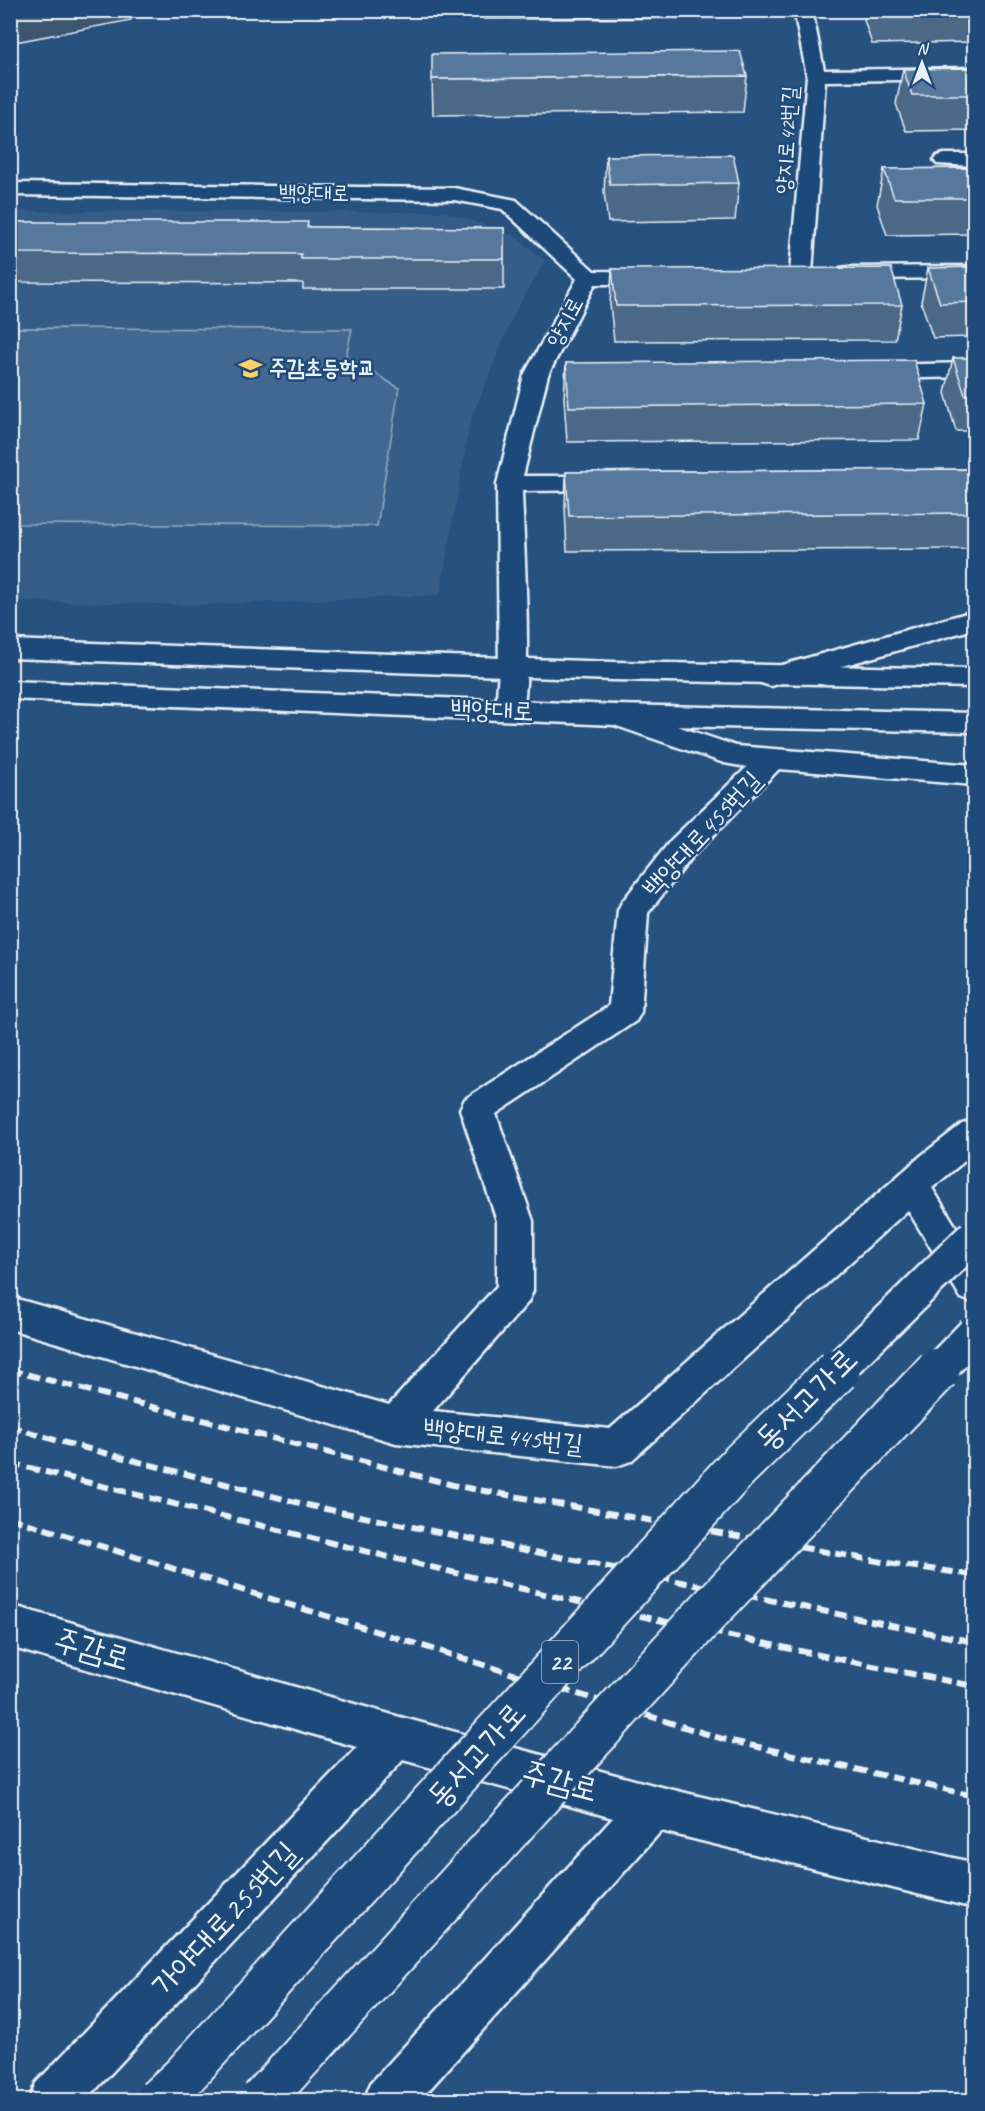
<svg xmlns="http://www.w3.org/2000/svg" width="985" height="2111" font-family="Caveat,'Poor Story',sans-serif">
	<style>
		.built { fill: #355d88 }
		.green { fill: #436891; stroke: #96acc4; stroke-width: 1.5 }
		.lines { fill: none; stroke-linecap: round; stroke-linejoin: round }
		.minor-casing { stroke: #e8f1f8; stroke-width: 5 }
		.major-casing { stroke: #e8f1f8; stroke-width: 5 }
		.minor { fill: #1f4a7a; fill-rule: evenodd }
		.major { fill: #1f4a7a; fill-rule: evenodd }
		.rail-far1 { stroke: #e8f1f8; stroke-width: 4.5; stroke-dasharray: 9 4.5; stroke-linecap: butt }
		.rail { stroke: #e8f1f8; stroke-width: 6; stroke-dasharray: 12 6; stroke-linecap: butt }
		.highway-bridge-far1-casing { stroke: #e8f1f8; stroke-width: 38; stroke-linecap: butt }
		.highway-bridge-casing { stroke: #e8f1f8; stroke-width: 47; stroke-linecap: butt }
		.highway-bridge-far1 { stroke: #1f4a7a; stroke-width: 33 }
		.highway-bridge { stroke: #1f4a7a; stroke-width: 43 }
		.wall { fill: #4b6787; stroke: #e8f1f8; stroke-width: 1.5 }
		.shaded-wall { fill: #3d546e; stroke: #e8f1f8; stroke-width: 1.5 }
		.building { fill: #57789d; stroke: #e8f1f8; stroke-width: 1.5 }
		.labels { text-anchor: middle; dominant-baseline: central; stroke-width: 5; stroke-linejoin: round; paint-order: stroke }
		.far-street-label { font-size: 22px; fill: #e8f1f8; stroke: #1f4a7a }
		.far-poi-label { font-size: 22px; font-weight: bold; fill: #e8f1f8; stroke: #1f4a7a; text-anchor: start }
		.shield { fill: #1f4a7a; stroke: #acbfd2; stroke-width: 1.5 }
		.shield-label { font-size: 24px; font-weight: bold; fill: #e8f1f8 }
		.street-label { font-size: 26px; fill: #e8f1f8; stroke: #1f4a7a }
		.near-street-label { font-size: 32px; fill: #e8f1f8; stroke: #1f4a7a }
	</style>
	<rect width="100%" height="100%" fill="#27517f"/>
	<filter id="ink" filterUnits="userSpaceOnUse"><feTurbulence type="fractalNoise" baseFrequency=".0167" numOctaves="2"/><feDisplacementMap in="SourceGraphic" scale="12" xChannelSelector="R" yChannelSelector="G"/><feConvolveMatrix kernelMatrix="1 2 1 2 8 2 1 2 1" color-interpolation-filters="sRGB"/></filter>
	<g filter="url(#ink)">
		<path class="built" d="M11,211L447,212L515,236L545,261L514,314L470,422L440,595L198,605L11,601Z"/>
		<path class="green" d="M11,328L352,329L346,356L399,388L377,526L11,524Z"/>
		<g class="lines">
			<defs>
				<g id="minor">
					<path d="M794,10H812L824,70L974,68V79L825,81L812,273L809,278L801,279L793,278L790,273L807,76Z"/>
					<path d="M944,154H974V166L937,164L934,160L937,156Z"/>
					<path d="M10,183L454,188L516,200L594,271L664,272L667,277L664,282L656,284H595L548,375L523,476H610L619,478L622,483L619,488L610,490L522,491C523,530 534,694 520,718L510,720L500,718L496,711L499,669L497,484L524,375L577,279L502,209L454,200L10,195Z"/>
					<path d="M974,266V278L848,279L840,278L837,273L840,268L848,267Z"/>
					<path d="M974,363V377L871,379L863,377L859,372L863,367L871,365Z"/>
					<path d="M974,611V629L771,686L761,683L757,677L761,671Z"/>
					<path d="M615,705L736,746L974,765V785L779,769L693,856L648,913L641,1012L636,1021L496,1114L533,1221V1291L528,1302L433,1411L610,1429L922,1155L962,1124L974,1120V1153L932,1188L974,1256V1303L961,1298L908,1210L631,1461L617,1466L396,1443L10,1329V1297L389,1405L497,1286V1221L460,1109L465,1099L609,1006L618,910L622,902L671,840L747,767L724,763L605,722L601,715L605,708Z"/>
					<path d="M10,1605L396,1716L653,1785L974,1863V1908L661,1831L420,2100H364L371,2083L613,1818L403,1760L86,2100H29L36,2083L357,1747L10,1647Z"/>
				</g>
				<g id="major">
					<path d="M10,640L613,662L974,669V687L613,680L10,658Z"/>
					<path d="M10,681L615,705L974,713V732L615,725L10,699Z"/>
				</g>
			</defs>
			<use href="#minor" class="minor-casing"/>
			<use href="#major" class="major-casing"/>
			<use href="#minor" class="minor"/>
			<use href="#major" class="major"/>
			<path class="rail-far1" d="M10,1370L14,1371"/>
			<g class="rail">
				<path d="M10,1370L457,1486L894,1564L974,1575"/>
				<path d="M10,1426L58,1441L311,1506L974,1642"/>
				<path d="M10,1463C330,1543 650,1624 974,1686"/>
				<path d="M10,1518L723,1739L974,1796"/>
			</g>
			<defs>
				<g id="highway-bridge-far1">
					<path d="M836,1371L974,1236"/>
					<path d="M937,1371L974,1333"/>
				</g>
				<g id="highway-bridge">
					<path d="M158,2100L183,2077L737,1468L838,1370"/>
					<path d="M262,2100L703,1617L938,1370"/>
				</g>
			</defs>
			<use href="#highway-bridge-far1" class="highway-bridge-far1-casing"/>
			<use href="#highway-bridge" class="highway-bridge-casing"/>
			<use href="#highway-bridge-far1" class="highway-bridge-far1"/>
			<use href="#highway-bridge" class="highway-bridge"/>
		</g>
		<g class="wall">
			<path d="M484,10H718L717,18L484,19Z"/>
			<path d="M865,10H975V42L872,44L864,20Z"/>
			<path d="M975,68V130L906,131L896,104L903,69Z"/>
			<path d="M747,76L743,112L433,115L432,79Z"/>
			<path d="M606,156L739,183L735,220L608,222L604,192Z"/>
			<path d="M975,168V234L887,235L877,205L884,169Z"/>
			<path d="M10,222L308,227L504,228V289H303V283L10,282Z"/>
			<path d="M975,267V337L933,338L921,302L928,268Z"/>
			<path d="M612,269L902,305L895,340L614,341L610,304Z"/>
			<path d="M953,358H975V431H956L945,393Z"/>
			<path d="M566,363L927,404L919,440L567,442L564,398Z"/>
			<path d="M975,469V549L567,551L565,507L566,472Z"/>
		</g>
		<path class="shaded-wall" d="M10,10H130L131,20L10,43Z"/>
		<g class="building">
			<path d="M740,51L747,76L432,79V54Z"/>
			<path d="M975,68V95H912L903,69Z"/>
			<path d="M733,155L739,183L610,185L606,156Z"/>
			<path d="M975,168V198H894L884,169Z"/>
			<path d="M10,222H308L307,227L504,228V259H301V254L10,253Z"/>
			<path d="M975,267V302L940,303L928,268Z"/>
			<path d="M891,268L902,305L616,306L612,269Z"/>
			<path d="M953,358H975V395H965Z"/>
			<path d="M914,360L927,404L569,407L566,363Z"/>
			<path d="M975,469V513L569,516L566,472Z"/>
		</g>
	</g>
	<defs>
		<symbol id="school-bare" viewBox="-9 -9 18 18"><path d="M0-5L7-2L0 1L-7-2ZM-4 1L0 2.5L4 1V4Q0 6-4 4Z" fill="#ffd166" stroke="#1f4a7a" stroke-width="2.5" paint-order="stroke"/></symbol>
	</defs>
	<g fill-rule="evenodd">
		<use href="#school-bare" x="234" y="352" width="33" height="33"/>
	</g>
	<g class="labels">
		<g class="far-street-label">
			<text transform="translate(787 140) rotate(-86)">양지로42번길</text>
			<text transform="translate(314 193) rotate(1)">백양대로</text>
			<text transform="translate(565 322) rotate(-62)">양지로</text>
		</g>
		<g class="far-poi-label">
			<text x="269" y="368">주감초등학교</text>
		</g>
		<rect class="shield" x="542" y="1641" width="36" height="42" rx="4.5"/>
		<g class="shield-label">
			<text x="560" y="1662">22</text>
		</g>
		<g class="street-label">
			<text transform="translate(492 710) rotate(2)">백양대로</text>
			<text transform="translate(702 834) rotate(-47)">백양대로455번길</text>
			<text transform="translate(503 1436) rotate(6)">백양대로445번길</text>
		</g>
		<g class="near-street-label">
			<text transform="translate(806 1399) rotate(-45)">동서고가로</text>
			<text transform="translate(92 1649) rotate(16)">주감로</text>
			<text transform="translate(476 1755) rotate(-48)">동서고가로</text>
			<text transform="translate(560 1781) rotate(15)">주감로</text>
			<text transform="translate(225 1919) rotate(-47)">가야대로255번길</text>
		</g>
	</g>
	<rect width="985" height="2111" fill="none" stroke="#1f4a7a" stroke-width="36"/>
	<rect x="18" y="18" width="949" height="2075" fill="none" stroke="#e8f1f8" stroke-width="2" filter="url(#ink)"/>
	<g transform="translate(922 63)" stroke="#1f4a7a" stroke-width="4.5" paint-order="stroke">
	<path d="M0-4.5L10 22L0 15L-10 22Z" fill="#e8f1f8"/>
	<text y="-9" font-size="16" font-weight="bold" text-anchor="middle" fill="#e8f1f8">N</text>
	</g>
</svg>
